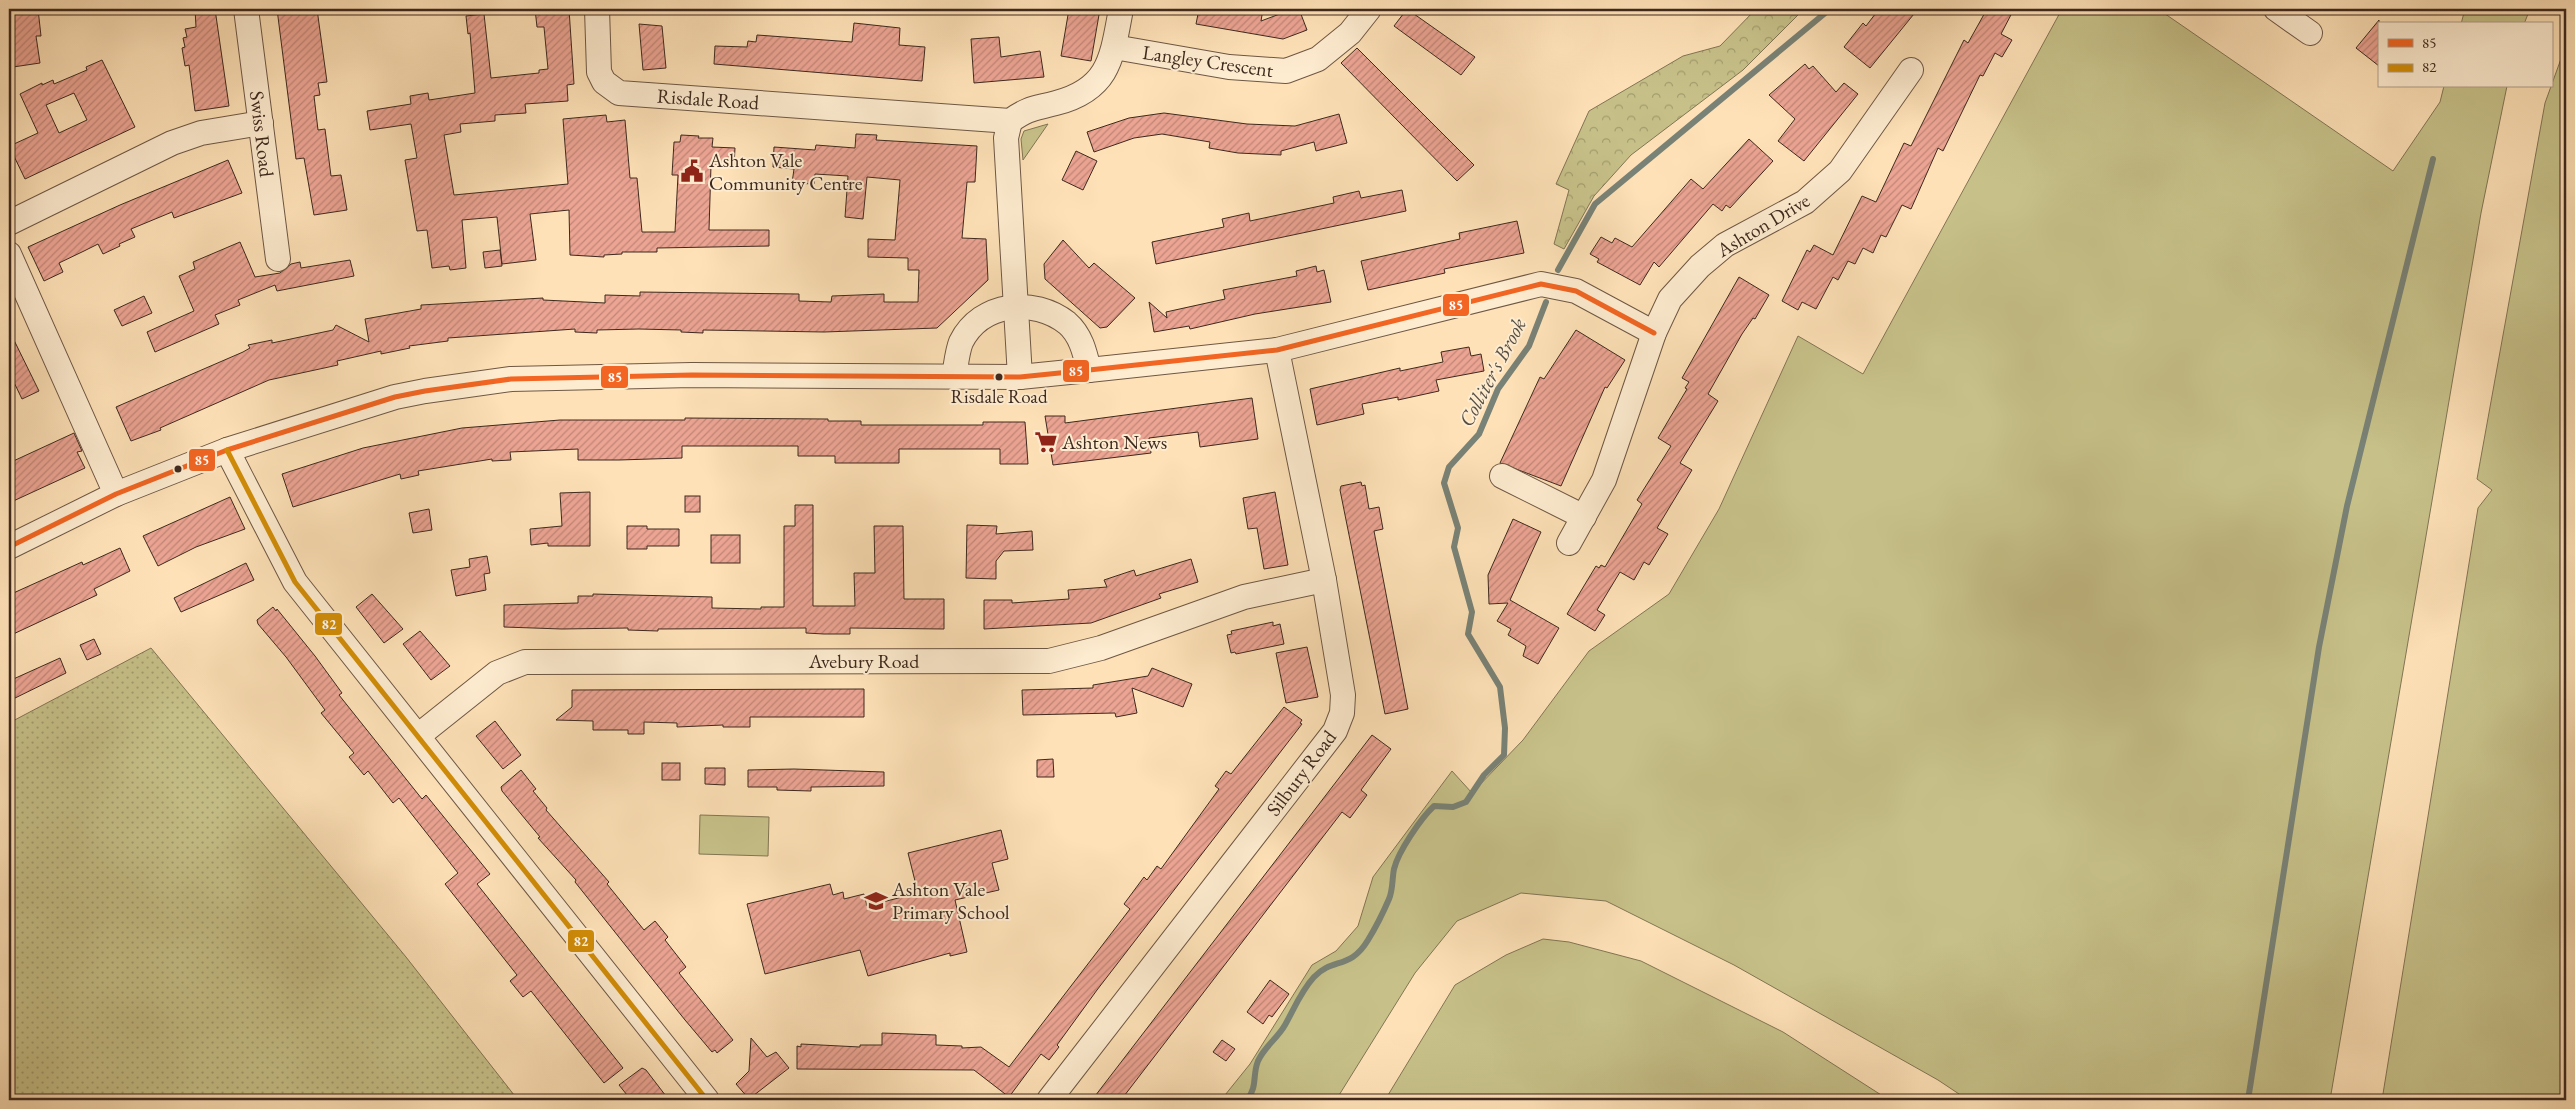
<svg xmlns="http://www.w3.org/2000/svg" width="2575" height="1109" font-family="'EB Garamond',serif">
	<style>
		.grass { fill: #c7c189; stroke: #827554 }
		.forest { fill: url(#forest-crowns); stroke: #827554 }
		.park { fill: url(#park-dots); stroke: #827554 }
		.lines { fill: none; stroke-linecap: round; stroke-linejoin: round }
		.stream { stroke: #798276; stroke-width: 6 }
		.building { fill: url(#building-hatch); stroke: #3e291e; fill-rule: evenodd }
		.street-casing { stroke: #6e5744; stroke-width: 26 }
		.street { stroke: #feecd0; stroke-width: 24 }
		.bus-1-casing { stroke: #feecd0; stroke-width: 9 }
		.bus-2-casing { stroke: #feecd0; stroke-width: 9 }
		.bus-1 { stroke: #f26522; stroke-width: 5 }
		.bus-2 { stroke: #d28d06; stroke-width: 5 }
		.bus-dot { fill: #3e291e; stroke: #feecd0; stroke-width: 2 }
		.labels { text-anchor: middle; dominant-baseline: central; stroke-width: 4; stroke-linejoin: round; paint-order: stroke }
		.bus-label { font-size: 19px; fill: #3e291e; stroke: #feecd0 }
		.street-label { font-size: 20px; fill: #3e291e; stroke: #feecd0 }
		.poi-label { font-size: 20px; fill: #3e291e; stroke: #feecd0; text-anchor: start }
		.water-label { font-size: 21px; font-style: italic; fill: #564e42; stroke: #feecd0 }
		.line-badge { stroke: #feecd0; stroke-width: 2 }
		.badge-label { font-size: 14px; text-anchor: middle; font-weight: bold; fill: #fff }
	</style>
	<defs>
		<pattern id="forest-crowns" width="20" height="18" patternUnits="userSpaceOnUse" patternTransform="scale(1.25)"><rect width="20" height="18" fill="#c7c189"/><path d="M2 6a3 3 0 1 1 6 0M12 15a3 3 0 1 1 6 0" fill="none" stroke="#a39d6f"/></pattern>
		<pattern id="park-dots" width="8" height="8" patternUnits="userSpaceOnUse" patternTransform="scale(1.25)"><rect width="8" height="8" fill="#c7c189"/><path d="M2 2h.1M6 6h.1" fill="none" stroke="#a39d6f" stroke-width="1.8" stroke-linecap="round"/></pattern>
		<pattern id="building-hatch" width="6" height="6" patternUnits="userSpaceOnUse" patternTransform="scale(1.25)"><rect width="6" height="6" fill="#eca493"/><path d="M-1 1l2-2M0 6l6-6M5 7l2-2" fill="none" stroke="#c18677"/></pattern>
	</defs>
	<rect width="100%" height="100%" fill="#fee1b7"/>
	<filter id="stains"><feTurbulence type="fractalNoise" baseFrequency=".004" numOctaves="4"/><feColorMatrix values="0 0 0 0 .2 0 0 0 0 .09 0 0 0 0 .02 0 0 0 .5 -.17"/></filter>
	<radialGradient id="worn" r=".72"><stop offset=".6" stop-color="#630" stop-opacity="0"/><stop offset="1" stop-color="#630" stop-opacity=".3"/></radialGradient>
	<g class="grass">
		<path d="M2062,9H2158L2393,171L2440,102L2444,86H2507L2481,213L2330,1100H1968L1938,1080L1734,965L1606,901L1521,893L1457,921L1415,973L1336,1100H1221L1250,1064L1312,965L1336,951L1358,926L1373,877L1452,771L1472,793L1523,740L1589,651L1669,594L1719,509L1798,336L1863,374Z"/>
		<path d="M2465,9H2530L2524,24H2461Z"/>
		<path d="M2566,45V1100H2382L2478,508L2492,490L2477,479L2545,103Z"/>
		<path d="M1048,124L1023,160L1021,139L1024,131Z"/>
		<path d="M700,815L769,817L768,856L699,854Z"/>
		<path d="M1543,939L1569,942L1641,961L1783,1032L1889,1100H1385L1455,985L1506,955Z"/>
	</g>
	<path class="forest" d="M1756,9H1804L1743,70L1631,155L1594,196L1564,249L1554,244L1569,190L1556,184L1589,111L1683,56L1720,46Z"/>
	<path class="park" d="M151,648L406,957L518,1100H9V723Z"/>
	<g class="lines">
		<g class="stream">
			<path d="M1558,270L1595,204L1830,9"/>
			<path d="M1247,1100C1258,1086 1252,1076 1258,1061C1264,1047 1277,1039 1285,1025C1294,1009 1301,991 1314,977C1333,957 1350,970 1368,940C1376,927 1383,913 1389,899C1393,890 1392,879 1394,869C1398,852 1421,818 1434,806L1453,807L1466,802L1484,775L1504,755L1505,728L1500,687L1468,634L1472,612L1454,547L1458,528L1444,483L1449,467L1479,434L1498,389L1529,346L1546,302"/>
			<path d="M2248,1100L2319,647L2347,506L2433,159"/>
		</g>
	</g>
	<g class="building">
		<path d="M9,9H38L41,36H36L40,63L13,67L9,38V31L11,30Z"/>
		<path d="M195,9H215L229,106L195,111L189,65L185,66L182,48L185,47L183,38L187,37L185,29L196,27Z"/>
		<path d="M277,9H317L327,82L318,83L320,95L314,96L318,130L325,129L331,176L341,175L347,210L314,215L304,158L296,159Z"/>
		<path d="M535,9H569L574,84L567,85L568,101L525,104L526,113L495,115V121L460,124L461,132L444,135L454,195L568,184L563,119L606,115L607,122L625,120L630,178H637L642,232H675L678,175H672L674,142H680L681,135L699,136L698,138H713L712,147L735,148L734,166L711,165L709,230H769V246L657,248V252H622V254L604,255V257L570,255L569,210L530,214L536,260L502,264L497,217L462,220L466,268L450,270L449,266L432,268L427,230L417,231L405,160L417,158L411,124L370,130L367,111L411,104L410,96L428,93L429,100L475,93L470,33L468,34L466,16L484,14L491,78L539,73V70L548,69L544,27H537Z"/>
		<path d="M1069,9H1100L1091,61L1061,56Z"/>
		<path d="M1199,9H1263L1261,21L1293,9H1299L1307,30L1283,39L1196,24Z"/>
		<path d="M1407,9L1475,57L1461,75L1394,26Z"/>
		<path d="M1879,9H1918L1870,68L1844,47L1863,23L1866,26Z"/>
		<path d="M1987,9H2014L2001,34L2012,40L2002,57L1995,53L1983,76L1980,75L1943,151L1938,148L1911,209L1902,205L1886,237L1881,235L1873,253L1863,248L1855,264L1848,261L1838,280L1833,277L1816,309L1802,302L1798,310L1782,301L1807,250L1810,252L1814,245L1833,255L1862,196L1876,202L1904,143L1911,146L1964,40L1968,43Z"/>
		<path d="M2379,20V66L2356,48Z"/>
		<path d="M854,23L900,28L899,45L925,47L922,81L714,64L715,46L747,47L748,41L756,42L757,35L852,42Z"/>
		<path d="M639,24L662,26L666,68L643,70Z"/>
		<path d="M999,37L1001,57L1040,51L1044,77L974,83L971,39Z"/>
		<path d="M1357,48L1474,165L1457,181L1341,63Z"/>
		<path d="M102,60L135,127L25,179L12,152L14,144L38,133L20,94L42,83V85L53,80L54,84L87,70L86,67ZM74,93L87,120L59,133L46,105Z"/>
		<path d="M1805,64L1809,69L1813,66L1836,92L1844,83L1858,94L1804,161L1778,141L1795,119L1769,95Z"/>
		<path d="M1164,113L1247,124L1295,126L1339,114L1347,143L1316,151L1314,142L1281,151V155L1238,153L1209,148L1210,142L1162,134L1134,138L1094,152L1087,132L1129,118Z"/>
		<path d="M856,134L877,135L876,140L977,146L975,182H967L962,238L986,239L988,280L937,328L824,332L703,330V333L681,332V330L639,329L597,330V333L575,332V329L448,338V341L409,346L410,348L381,354V351L337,361L338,365L269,380L160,428L161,430L131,441L116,407L243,352L250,348L248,345L272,340V343L333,330L336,325L369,342L365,319L421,309V305L543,298V300L605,303V295L640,296V292L799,294V301L831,302L832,296L884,294V302H918L919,270H908V258L868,257V239L895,240L900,180L867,177L863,219L845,217L848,176L815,174L814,184L792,183L794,169L773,167L774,147L815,150L816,145L855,148Z"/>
		<path d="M1749,139L1773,161L1730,208L1726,205L1722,211L1713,204L1659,267L1654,262L1640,285L1597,262L1599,259L1590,254L1601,237L1612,243L1615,238L1632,247L1691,179L1703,189Z"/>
		<path d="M1076,151L1097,161L1083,190L1062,180Z"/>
		<path d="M228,160L242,193L174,218L172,212L131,229L135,237L119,244L120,246L103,254L98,244L84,251L59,263L63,272L44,281L28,247L120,205Z"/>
		<path d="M1402,190L1406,211L1156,264L1152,242L1224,227L1222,219L1249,213L1250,221L1334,203L1333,197L1359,191L1361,198Z"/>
		<path d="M1517,221L1524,253L1444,269L1445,273L1368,290L1361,261L1460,239L1459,233Z"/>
		<path d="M1063,240L1089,268L1094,263L1135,298L1107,327L1100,328L1045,279L1044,264Z"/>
		<path d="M240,242L255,277L280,273L291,264L300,262L301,268L350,260L354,276L277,291L275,285L238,300L240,305L215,315L219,324L155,352L147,332L194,311L179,276L195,269L193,262Z"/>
		<path d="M500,250L502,266L485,268L483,252Z"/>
		<path d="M1316,266L1317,272L1324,270L1331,302L1255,314L1190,329L1189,326L1154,332L1149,302L1167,318L1166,312L1225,299L1223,290L1297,276L1296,271Z"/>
		<path d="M1739,277L1769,295L1755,319L1753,318L1742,334L1708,394L1718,401L1680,463L1692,470L1657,528L1668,534L1649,565L1644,562L1634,580L1620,572L1597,610L1605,615L1595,631L1567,614L1596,566L1599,568L1601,565L1605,567L1642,504L1637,500L1671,446L1658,438L1687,389L1685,388L1689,382L1682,378Z"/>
		<path d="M144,296L152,313L122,326L114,310Z"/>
		<path d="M9,330L39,391L22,399L9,372Z"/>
		<path d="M1576,330L1625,360L1607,388L1605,387L1561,486L1500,463L1540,377L1544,379Z"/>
		<path d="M1469,347L1471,356L1481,354L1484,371L1436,380L1439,391L1398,400V397L1362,404L1364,414L1317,425L1310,389L1400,368V371L1443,362L1441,352Z"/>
		<path d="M1252,398L1258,439L1200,447L1198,432L1149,438L1151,453L1053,465L1045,416H1065V423Z"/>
		<path d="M685,418L828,419V421H861V425H983V422H1025L1028,464H1000V449H899V463H835V456H798V446H682V458L619,460H578V449L510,452L511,460L492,461V459L418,471L419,475L401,479L400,474L293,507L282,474L363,448L462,428L560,420H685Z"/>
		<path d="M74,433L82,451L77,452L85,468L9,503V463Z"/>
		<path d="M1361,482L1362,486L1365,485L1369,509L1379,507L1383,529L1374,531L1408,709L1385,714L1340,490L1341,486Z"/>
		<path d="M590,492V546H548V543L531,545L530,529L562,526L560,493Z"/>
		<path d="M1275,492L1288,565L1264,569L1257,528L1248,529L1243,498Z"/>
		<rect x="685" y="496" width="15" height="16"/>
		<path d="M230,497L245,529L196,547L158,566L143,536Z"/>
		<path d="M795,505H813V606H855L854,573H875L874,526H903L904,599H944V629L850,628V634H824L806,633V628L658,629V631L628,630V628L562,629L504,627V605L578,603V596H593V594L712,597V608L761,609V607H784V526H795Z"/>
		<path d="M429,509L432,530L413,533L409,513Z"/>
		<path d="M1513,519L1541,532L1510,600L1559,628L1538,664L1523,656L1526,646L1508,635L1511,629L1497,621L1508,603L1489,604L1488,575Z"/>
		<path d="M967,525L997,526L996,534L1032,531L1033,550L1004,551L996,561V579L966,578Z"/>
		<path d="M627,526H647V529H679V546H647V549H627Z"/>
		<rect x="711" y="535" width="29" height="28"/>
		<path d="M120,548L130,571L94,589L97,595L9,636V595L82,562L83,565Z"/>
		<path d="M487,556L490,573L484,574L486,590L456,596L451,570L470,567L469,559Z"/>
		<path d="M1191,559L1198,582L1159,594L1161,598L1091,623L984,629V600H1012V603L1069,599L1068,590L1107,587L1104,580L1134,570L1136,576Z"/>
		<path d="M246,563L254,580L181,612L174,598Z"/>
		<path d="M372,594L403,629L384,643L356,607Z"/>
		<path d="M273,607L276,611L277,609L315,656L342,693L339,695L422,799L426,795L490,874L477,884L623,1068L604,1083L531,991L523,997L510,981L517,975L445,884L458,873L399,798L393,803L368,771L364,775L349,757L354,753L321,713L325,710L286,657L258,624L257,620Z"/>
		<path d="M1273,622V626L1280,624L1284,644L1236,654L1235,652L1231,653L1227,635L1232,634L1231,631Z"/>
		<path d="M420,631L450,666L431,680L403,644Z"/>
		<path d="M94,639L101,654L87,660L80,645Z"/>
		<path d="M1307,647L1318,697L1286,703L1276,653Z"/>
		<path d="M60,658L66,673L9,701V681Z"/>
		<path d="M1152,668L1192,684L1183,707L1132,688L1137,713L1116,717L1115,713L1023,715L1022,690L1093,688V685L1148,676Z"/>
		<path d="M864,689V717H750V727H723V725L677,727V723L644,722V734H628V730H593V721L556,720L572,707V690Z"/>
		<path d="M1284,707L1302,720L1300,723L1302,724L1097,990L1057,1045L1059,1047L1049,1060L1041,1054L1009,1097L974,1070L797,1069V1046L801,1047V1044L860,1047V1045H882V1033L936,1035V1045L962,1046V1048L981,1047L1009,1067L1130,909L1124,904L1144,877L1147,880L1157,866L1161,869L1219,789L1215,786L1226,771L1231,774Z"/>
		<path d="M495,721L521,755L503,769L476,736Z"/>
		<path d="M1372,735L1391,749L1361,790L1367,795L1350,818L1342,812L1121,1100H1092Z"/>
		<path d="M1053,759L1054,777H1037V760Z"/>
		<rect x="662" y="763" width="18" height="17"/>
		<path d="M705,768H725V785L705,784Z"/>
		<path d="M794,769L884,772V786L811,787V791L777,790V787H748V770Z"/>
		<path d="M521,770L536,789L533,791L547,808L546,810L609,882L607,884L644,930L655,921L668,937L665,940L686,967L679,973L733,1040L717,1053L715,1050L712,1052L685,1020L575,882L576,880L538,838L540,837L502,791L501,787Z"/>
		<path d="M1001,830L1008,859L992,863L999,890L955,900L967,952L950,956V953L868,976L860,950L765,974L747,904L830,884L833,895L843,892L844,899L864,894L867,906L918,893L908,853Z"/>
		<path d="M1270,980L1289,994L1272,1017L1269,1015L1263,1024L1247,1012Z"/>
		<path d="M751,1038L767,1057L776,1052L789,1068L749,1099L736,1084L749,1071Z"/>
		<path d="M1222,1040L1235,1049L1226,1061L1213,1052Z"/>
		<path d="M642,1068L646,1070L669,1100H631L619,1085Z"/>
	</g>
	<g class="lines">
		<defs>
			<g id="street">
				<path d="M246,9L278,259"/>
				<path d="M597,9L599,72L604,82L619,93L1010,121C1030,107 1034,109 1056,103C1110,89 1112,57 1121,9"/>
				<path d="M2276,9L2310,33"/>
				<path d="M1114,47L1229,67L1286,71L1318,59L1350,33L1369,9"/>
				<path d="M1010,121L1006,138L1020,377"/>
				<path d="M9,223L172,143L201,133L261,123"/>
				<path d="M9,254L116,494"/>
				<path d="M954,376C956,366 957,352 961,342C981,302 1034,297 1067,323C1081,335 1085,353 1089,370"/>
				<path d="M227,450L295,582L707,1100"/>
				<path d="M1502,476L1584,517"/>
				<path d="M1569,543L1604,480L1654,333L1670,299L1700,266L1725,245L1805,202L1840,171L1911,70"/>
				<path d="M9,547L116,494L227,450L395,397L425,391L511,379L692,375L1020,377L1089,370L1277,350L1541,284L1576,291L1654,333"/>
				<path d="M418,736L497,673L525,662L1049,661L1101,648L1244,597L1324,580"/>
				<path d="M1049,1100L1335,731L1342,713L1343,695L1324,580L1277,350"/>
			</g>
		</defs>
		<use href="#street" class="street-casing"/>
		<use href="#street" class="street"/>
		<defs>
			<path id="bus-1" d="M9,547L116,494L227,450L395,397L425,391L511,379L692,375L1020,377L1089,370L1277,350L1541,284L1576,291L1654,333"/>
			<path id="bus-2" d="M227,450L295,582L707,1100"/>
		</defs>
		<use href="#bus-1" class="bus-1-casing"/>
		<use href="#bus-2" class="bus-2-casing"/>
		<use href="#bus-1" class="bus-1"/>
		<use href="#bus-2" class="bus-2"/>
	</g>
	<defs>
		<symbol id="civic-bare" viewBox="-9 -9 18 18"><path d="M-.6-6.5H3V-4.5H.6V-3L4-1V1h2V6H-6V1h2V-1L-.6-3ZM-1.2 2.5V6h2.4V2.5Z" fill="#8f2418" stroke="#feecd0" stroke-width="2.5" paint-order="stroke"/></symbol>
		<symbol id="supermarket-bare" viewBox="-9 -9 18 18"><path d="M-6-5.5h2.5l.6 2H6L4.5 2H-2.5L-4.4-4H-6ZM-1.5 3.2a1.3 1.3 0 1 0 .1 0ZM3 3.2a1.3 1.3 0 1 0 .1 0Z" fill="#8f2418" stroke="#feecd0" stroke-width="2.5" paint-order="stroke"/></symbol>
		<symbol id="school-bare" viewBox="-9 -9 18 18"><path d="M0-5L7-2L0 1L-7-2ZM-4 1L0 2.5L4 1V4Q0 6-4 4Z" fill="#8f2418" stroke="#feecd0" stroke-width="2.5" paint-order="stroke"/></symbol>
	</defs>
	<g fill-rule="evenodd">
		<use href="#civic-bare" x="676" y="155" width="32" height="32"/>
		<use href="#supermarket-bare" x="1030" y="426" width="32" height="32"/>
		<use href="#school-bare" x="860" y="885" width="32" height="32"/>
	</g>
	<g class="bus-dot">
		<circle cx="999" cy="377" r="4.5"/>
		<circle cx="178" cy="469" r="4.5"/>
	</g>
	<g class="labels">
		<g class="bus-label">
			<text x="999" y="396">Risdale Road</text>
		</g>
		<g class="street-label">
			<text transform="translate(1208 61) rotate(8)">Langley Crescent</text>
			<text transform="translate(708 99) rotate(4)">Risdale Road</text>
			<text transform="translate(262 134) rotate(83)">Swiss Road</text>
			<text transform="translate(1763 225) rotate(-31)">Ashton Drive</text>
			<text x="864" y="661">Avebury Road</text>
			<text transform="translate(1301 773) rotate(-53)">Silbury Road</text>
		</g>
		<g class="poi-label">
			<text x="709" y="160">Ashton Vale<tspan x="709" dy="23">Community Centre</tspan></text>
			<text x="1062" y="442">Ashton News</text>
			<text x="892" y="889">Ashton Vale<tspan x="892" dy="23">Primary School</tspan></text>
		</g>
		<g class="water-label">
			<text transform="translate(1492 372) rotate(-62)">Colliter's Brook</text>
		</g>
	</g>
	<g class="line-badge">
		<rect x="1442" y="293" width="28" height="24" rx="5" fill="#f26522"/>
		<rect x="1062" y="359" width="28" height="24" rx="5" fill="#f26522"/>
		<rect x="600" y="365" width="29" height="24" rx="5" fill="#f26522"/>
		<rect x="188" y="448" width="28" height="24" rx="5" fill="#f26522"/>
		<rect x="314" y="612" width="29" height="24" rx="5" fill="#d28d06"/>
		<rect x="567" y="929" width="28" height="24" rx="5" fill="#d28d06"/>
	</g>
	<g class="badge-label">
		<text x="1456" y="310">85</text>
		<text x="1076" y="376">85</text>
		<text x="615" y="382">85</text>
		<text x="202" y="465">85</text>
		<text x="329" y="629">82</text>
		<text x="581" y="946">82</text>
	</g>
	<rect width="2575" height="1109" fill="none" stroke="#fee1b7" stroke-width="30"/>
	<rect x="10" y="10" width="2555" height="1089" fill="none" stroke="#3e291e" stroke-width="2.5"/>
	<rect x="15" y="15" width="2545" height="1079" fill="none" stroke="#3e291e"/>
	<rect x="2378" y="22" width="175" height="65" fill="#feecd0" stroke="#b19e89"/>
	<rect x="2388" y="39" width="25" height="8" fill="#f26522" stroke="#b19e89"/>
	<text x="2422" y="48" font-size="15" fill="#3e291e">85</text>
	<rect x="2388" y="64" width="25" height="8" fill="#d28d06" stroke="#b19e89"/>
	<text x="2422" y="72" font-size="15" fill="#3e291e">82</text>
	<rect width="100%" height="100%" filter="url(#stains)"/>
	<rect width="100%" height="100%" fill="url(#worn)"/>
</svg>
